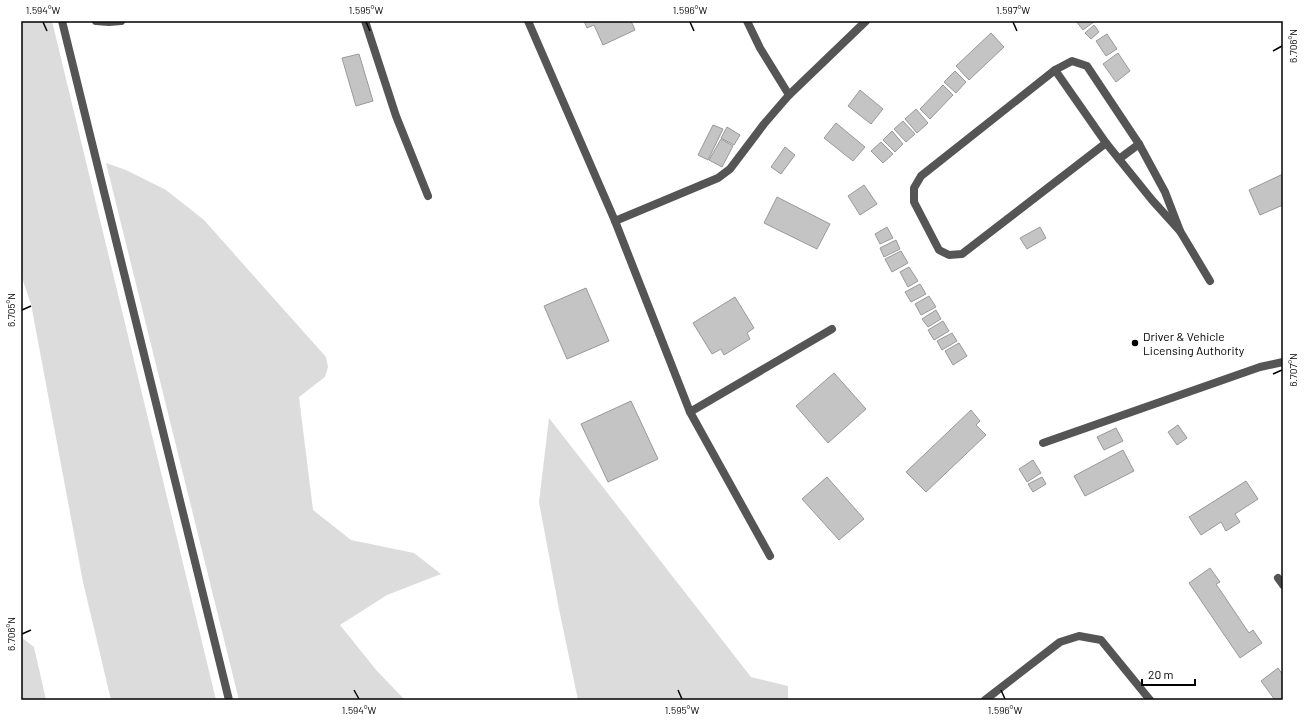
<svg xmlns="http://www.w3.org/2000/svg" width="1304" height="721" font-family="Barlow,sans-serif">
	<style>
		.green { fill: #dcdcdc }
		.building { fill: #c4c4c4; stroke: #999 }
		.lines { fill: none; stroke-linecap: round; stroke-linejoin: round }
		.lane { stroke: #555; stroke-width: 8 }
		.street { stroke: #555; stroke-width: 8 }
		.ticks { fill: none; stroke: #000; stroke-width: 1.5 }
		.poi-dot { fill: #000; stroke: #fff; stroke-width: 1.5 }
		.labels { text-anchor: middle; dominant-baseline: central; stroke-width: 4; stroke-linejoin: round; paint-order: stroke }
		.poi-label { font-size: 12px; fill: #000; stroke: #fff; text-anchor: start }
		.neatline { fill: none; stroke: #000; stroke-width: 1.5 }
		.ticks-label { font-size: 10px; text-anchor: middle; fill: #000 }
	</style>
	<rect width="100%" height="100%" fill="#fff"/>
	<g class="green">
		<path d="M21,21H52L216,700H111L83,582L31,304L21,275Z"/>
		<path d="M106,163L126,170L166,190L204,220L326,357L328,367L325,377L299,397L313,510L351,540L414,553L441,574L387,595L340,625L377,671L405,700H239Z"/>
		<path d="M549,418L751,677L788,686V700H578L559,609L539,502Z"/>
		<path d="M21,637L34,647L46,700H21Z"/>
	</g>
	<g class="building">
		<path d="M584,21H631L635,30L603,45L594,25L587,28Z"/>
		<path d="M1076,21H1095L1083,30Z"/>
		<path d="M1094,25L1099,32L1091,39L1085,33Z"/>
		<path d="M991,33L1004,47L969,80L956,66Z"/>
		<path d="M1107,34L1117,49L1106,56L1096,41Z"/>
		<path d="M1118,53L1130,71L1116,82L1103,64Z"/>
		<path d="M359,54L373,101L356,106L342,58Z"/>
		<path d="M955,71L966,82L956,93L944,82Z"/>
		<path d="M943,85L953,95L930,119L920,109Z"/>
		<path d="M860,90L883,109L871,124L848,106Z"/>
		<path d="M916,109L928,123L917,133L905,119Z"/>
		<path d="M903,121L915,134L906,142L894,129Z"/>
		<path d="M836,123L865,147L853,161L824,138Z"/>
		<path d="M713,125L723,129L708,160L698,155Z"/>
		<path d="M727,127L740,135L734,145L721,138Z"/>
		<path d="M892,131L903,144L895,152L883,140Z"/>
		<path d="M721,139L733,146L722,167L709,160Z"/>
		<path d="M881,142L893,154L883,163L871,151Z"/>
		<path d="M785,147L795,155L781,174L771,167Z"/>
		<path d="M1283,174V205L1260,215L1249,190Z"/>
		<path d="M864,185L877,204L860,215L848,196Z"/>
		<path d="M777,197L830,224L817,249L764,223Z"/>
		<path d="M887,227L893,238L880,244L875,234Z"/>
		<path d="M1040,227L1046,238L1027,249L1020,238Z"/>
		<path d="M896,240L900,249L884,257L880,248Z"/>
		<path d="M901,251L908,263L892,272L885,259Z"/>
		<path d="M909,267L918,281L908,287L900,272Z"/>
		<path d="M920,284L926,294L911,302L905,292Z"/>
		<path d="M586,288L609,341L567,359L544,306Z"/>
		<path d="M929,296L936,307L921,315L915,304Z"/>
		<path d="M735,297L754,328L747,333L750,339L724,355L721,349L712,354L693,323Z"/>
		<path d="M936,310L941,319L928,327L922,319Z"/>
		<path d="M943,321L949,331L934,340L928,330Z"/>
		<path d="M952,333L957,341L942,350L937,341Z"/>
		<path d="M959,343L967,356L953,365L945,351Z"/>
		<path d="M834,373L866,409L828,443L796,406Z"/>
		<path d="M631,401L658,459L608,482L581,424Z"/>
		<path d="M971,410L980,421L976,425L986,435L926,492L906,472Z"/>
		<path d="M1178,425L1187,438L1177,445L1168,432Z"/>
		<path d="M1116,428L1123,441L1104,450L1097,437Z"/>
		<path d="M1123,450L1134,471L1085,496L1074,476Z"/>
		<path d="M1033,460L1041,473L1027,482L1019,469Z"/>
		<path d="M827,477L864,519L839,540L802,499Z"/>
		<path d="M1042,477L1046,484L1033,492L1028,484Z"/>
		<path d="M1246,481L1258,499L1235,514L1240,522L1226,531L1221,522L1201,535L1189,517Z"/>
		<path d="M1210,568L1220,582L1216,584L1249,633L1253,630L1262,643L1240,658L1189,583Z"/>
		<path d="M1278,668L1283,675V700H1275L1261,681Z"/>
	</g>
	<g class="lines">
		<g class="lane">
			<path d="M62,21L229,700"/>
			<path d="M96,21L109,22L121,21"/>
			<path d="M1055,70L1106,143L1152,200L1180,231L1210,281"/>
			<path d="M1106,143L962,254L949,255L939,250L914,202V188L921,176L1055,70L1072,61L1087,66L1139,144L1165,192L1180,231"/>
			<path d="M1119,159L1139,144"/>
			<path d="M1043,443L1260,367L1283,362"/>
			<path d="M1278,578L1283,585"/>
			<path d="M985,700L1060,642L1079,636L1101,640L1150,700"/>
		</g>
		<g class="street">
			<path d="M365,21L396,116L428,196"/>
			<path d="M528,21L615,221L690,412L770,556"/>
			<path d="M747,21L760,48L789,95"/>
			<path d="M615,221L718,178L730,169L764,124L789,95L866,21"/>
			<path d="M690,412L832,329"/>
		</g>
	</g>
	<path class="ticks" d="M43,22L47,31M366,22L370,31M690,22L694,31M1013,22L1017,31M1273,51L1282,46M22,310L31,306M1273,374L1282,370M22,634L31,630M354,690L359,699M678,690L682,699M1001,690L1005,699"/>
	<circle class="poi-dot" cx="1135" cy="343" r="4"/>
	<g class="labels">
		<g class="poi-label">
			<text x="1143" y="336">Driver &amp; Vehicle<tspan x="1143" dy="14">Licensing Authority</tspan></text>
		</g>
	</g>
	<rect width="1304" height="721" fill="none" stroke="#ffffff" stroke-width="44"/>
	<path d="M1142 679v6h53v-6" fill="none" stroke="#000000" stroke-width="2"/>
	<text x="1148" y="679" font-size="12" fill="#000000" stroke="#ffffff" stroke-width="3" paint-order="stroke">20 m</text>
	<rect x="22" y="22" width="1260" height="677" class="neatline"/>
	<g class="ticks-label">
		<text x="43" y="14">1.594°W</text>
		<text x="366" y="14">1.595°W</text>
		<text x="690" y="14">1.596°W</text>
		<text x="1013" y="14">1.597°W</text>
		<text transform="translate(1293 46) rotate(-90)" y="4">6.706°N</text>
		<text transform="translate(11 310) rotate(-90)" y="4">6.705°N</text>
		<text transform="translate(1293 370) rotate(-90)" y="4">6.707°N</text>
		<text transform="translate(11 634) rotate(-90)" y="4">6.706°N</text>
		<text x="359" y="714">1.594°W</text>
		<text x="682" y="714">1.595°W</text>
		<text x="1005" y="714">1.596°W</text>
	</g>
</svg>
